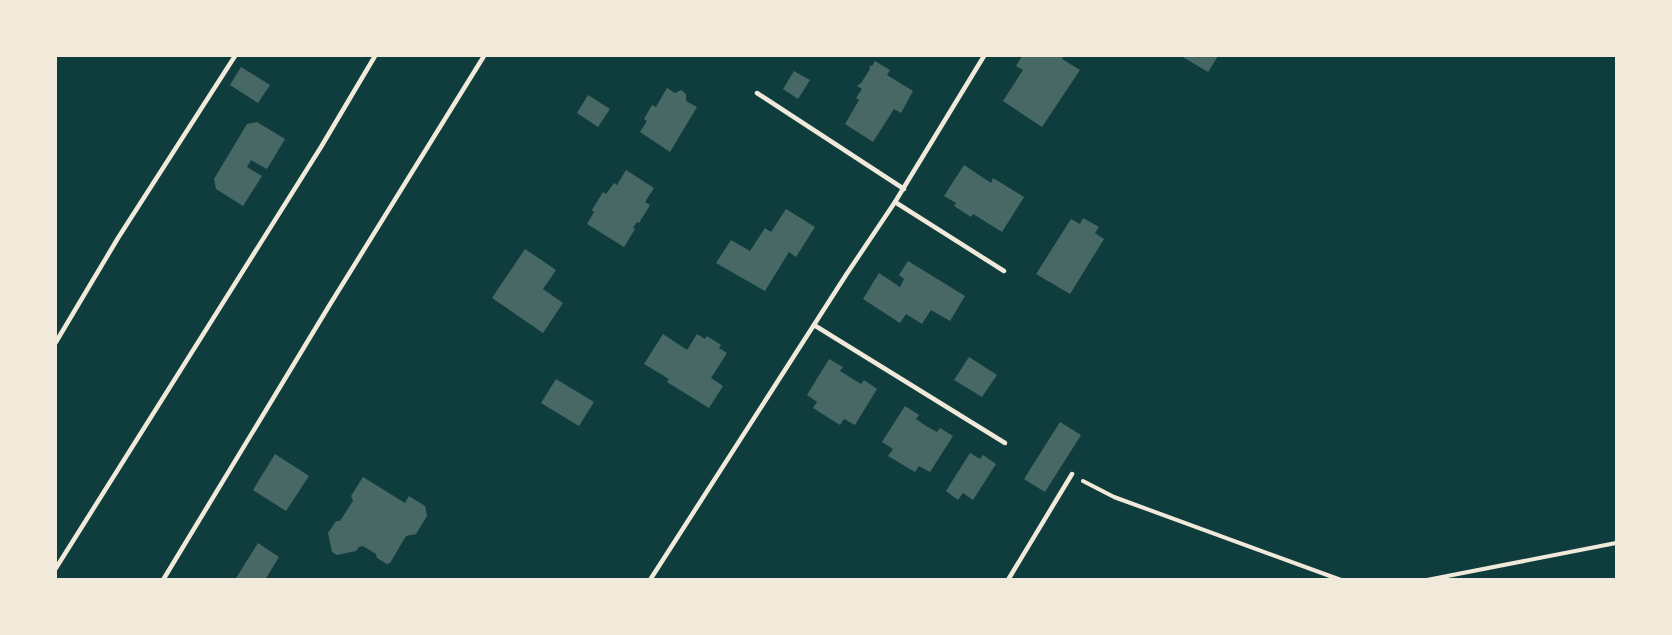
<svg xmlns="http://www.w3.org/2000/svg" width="1672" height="635" font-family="'PT Sans Narrow',sans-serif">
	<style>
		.building { fill: #486865 }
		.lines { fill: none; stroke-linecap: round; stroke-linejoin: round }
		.path { stroke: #f1e9da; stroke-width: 4 }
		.service { stroke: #f1e9da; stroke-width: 4.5 }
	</style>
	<rect width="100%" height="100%" fill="#0f3d3e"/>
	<g class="building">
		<path d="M1022,56H1064L1062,59L1080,70L1042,127L1003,101L1023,70L1016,66Z"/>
		<path d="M1181,56H1218L1208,72Z"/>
		<path d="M875,61L890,70L887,75L913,91L901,113L894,109L873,142L845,124L859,100L856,98L862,89L857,86L861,83L870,69L869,68L871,65L872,66Z"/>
		<path d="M241,67L270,85L258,103L230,85Z"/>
		<path d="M794,71L810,80L798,99L783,89Z"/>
		<path d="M667,88L675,93L681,90L686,94V101L697,107L670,152L640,132L647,121L644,119L652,105L656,107Z"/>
		<path d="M588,95L610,109L598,127L577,113Z"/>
		<path d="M257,122L285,139L267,169L251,160L247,167L262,176L243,206L216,189L214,179L247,124Z"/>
		<path d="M964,165L991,183L993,178L1024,197L1002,232L973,214L971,217L954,206L956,203L944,196Z"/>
		<path d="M626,170L654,188L645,202L650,205L639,223L637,222L633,228L635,229L624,247L587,224L594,212L592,210L603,192L606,194L614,183L617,185Z"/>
		<path d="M786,209L815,227L796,257L789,252L765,291L716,263L731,240L750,251L765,228L771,232Z"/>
		<path d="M1083,218L1099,227L1095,233L1104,239L1070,294L1036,274L1071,219L1080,224Z"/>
		<path d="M525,249L556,270L543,289L563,303L543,333L492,298Z"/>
		<path d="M908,261L965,296L950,321L931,310L922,324L906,314L900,323L863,299L879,273L900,287L904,279L899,275Z"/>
		<path d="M663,334L687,350L697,334L705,339L707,336L721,345L719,348L727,353L711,378L723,386L709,408L667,382L669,379L644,364Z"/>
		<path d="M969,357L997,375L982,397L954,380Z"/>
		<path d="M829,359L843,367L840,371L861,384L864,380L877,389L855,425L844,419L840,425L813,408L817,402L807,395Z"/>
		<path d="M556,379L594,402L579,426L541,403Z"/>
		<path d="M905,406L919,415L916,419L926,426L937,432L940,428L953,436L930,472L919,466L915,472L888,456L893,449L882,442Z"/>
		<path d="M1060,422L1081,435L1045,492L1024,479Z"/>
		<path d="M970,453L980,459L983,455L996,464L973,500L963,493L958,500L946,491Z"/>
		<path d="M275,454L309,476L286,511L253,490Z"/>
		<path d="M363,477L405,503L409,496L425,506L427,516L416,534L406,536L390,563L387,564L377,558L376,554L363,546L359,547L356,551L337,555L332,552L328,533L336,521H340L353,501L351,496Z"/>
		<path d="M258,543L279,557L265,580H238L236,578Z"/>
	</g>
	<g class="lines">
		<g class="path">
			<path d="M1083,481L1114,497L1341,580"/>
			<path d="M1427,580L1616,543"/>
		</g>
		<g class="service">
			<path d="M757,93L904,189"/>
			<path d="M895,202L1004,271"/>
			<path d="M814,325L1005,443"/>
			<path d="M56,342L118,238L235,56"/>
			<path d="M56,568L321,147L375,56"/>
			<path d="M163,580L329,306L484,56"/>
			<path d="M650,580L846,275L895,202L984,56"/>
			<path d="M1008,580L1072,474"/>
		</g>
	</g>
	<rect width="1672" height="635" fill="none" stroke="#f1e9da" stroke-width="114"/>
</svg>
